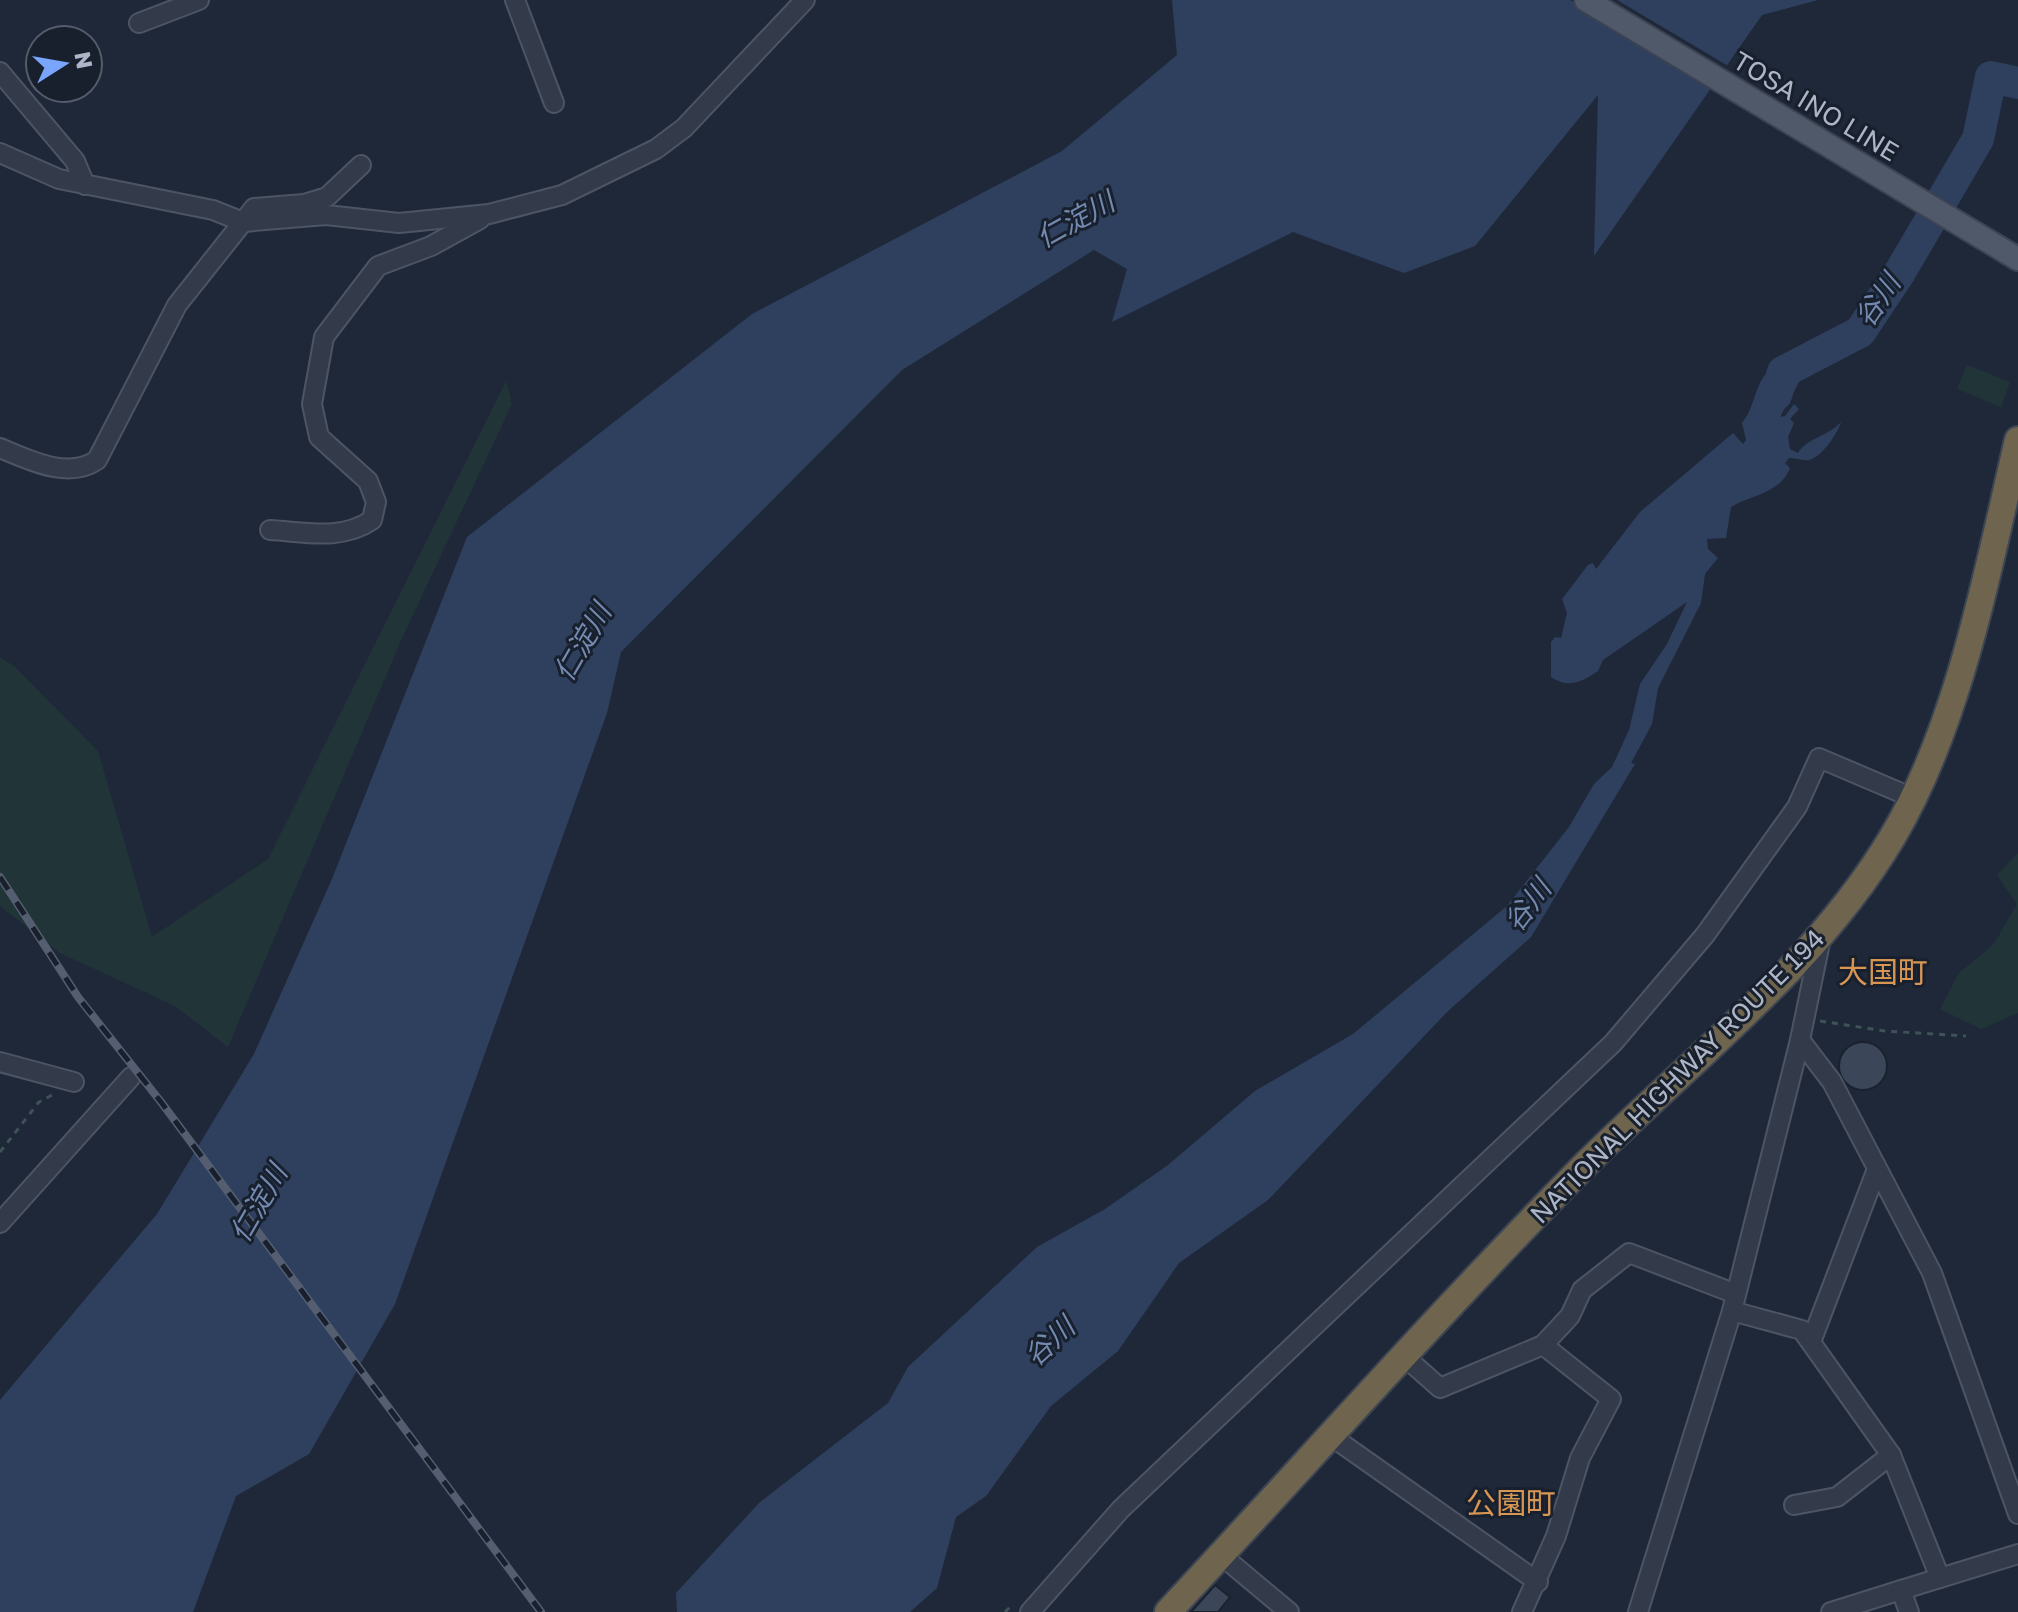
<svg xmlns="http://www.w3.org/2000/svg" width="2018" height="1612" font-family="'Golos Text','Noto Sans JP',sans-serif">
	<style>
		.green { fill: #213539 }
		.water { fill: #2f405f }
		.pier { fill: #1f2838 }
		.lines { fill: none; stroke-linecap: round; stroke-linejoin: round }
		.river { stroke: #2f405f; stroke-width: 32 }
		.building { fill: #3b4659; stroke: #1a222f; stroke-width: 2 }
		.minor-casing { stroke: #4d5564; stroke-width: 22 }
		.major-casing { stroke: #3c4352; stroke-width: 26 }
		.highway-casing { stroke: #3d4553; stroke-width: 30 }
		.path { stroke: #3e5257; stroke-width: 3; stroke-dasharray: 6 6; stroke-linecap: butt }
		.minor { stroke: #333a49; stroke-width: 18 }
		.major { stroke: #505969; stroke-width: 22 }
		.highway { stroke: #6f654f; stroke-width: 26 }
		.rail-casing { stroke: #545e70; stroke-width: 8 }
		.rail { stroke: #18202d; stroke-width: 5; stroke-dasharray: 15; stroke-linecap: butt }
		.labels { text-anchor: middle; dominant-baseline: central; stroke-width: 6; stroke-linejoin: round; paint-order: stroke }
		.street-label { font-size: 26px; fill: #adb5c6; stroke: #18202d }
		.water-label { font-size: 28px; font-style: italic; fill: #7389b0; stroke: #18202d }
		.quarter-label { font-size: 30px; fill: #d89655; stroke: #18202d }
	</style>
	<rect width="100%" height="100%" fill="#1f2838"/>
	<g class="green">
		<path d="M1967,365L2010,382L2001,407L1957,389Z"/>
		<path d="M506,381L512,404L403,636L228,1047L175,1006L60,953L0,906V657L15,667L98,751L152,937L268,859Z"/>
		<path d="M2018,853V1013L1981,1029L1940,1009L1959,973L1994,944L2017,904L1997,875Z"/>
	</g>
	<g class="water">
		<path d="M1172,0H1818L1762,15L1594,256L1598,95L1475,246L1404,273L1293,232L1112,322L1127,269L1094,250L902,370L621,652L607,713L395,1304L309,1454L236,1496L193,1612H0V1400L157,1214L254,1054L332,879L467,537L752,314L1062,151L1177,55Z"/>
		<path d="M1794,351L1804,373L1780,417L1785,416L1794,404L1799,409L1790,419L1794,423L1788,437L1790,449L1798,453C1807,438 1829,436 1841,422C1838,433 1821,458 1809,460C1803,461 1795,458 1789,458L1785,463L1790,468C1781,493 1751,495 1731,507L1726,538L1707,539L1708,549L1718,558L1705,574L1701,603L1658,688L1652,724L1631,763L1635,764L1531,937L1448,1011L1268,1200L1179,1263L1118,1351L1051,1406L986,1496L956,1517L937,1588L910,1612H677L676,1593L760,1502L888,1403L908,1367L1037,1247L1105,1209L1168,1165L1255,1091L1353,1034L1507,906L1569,827L1594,784L1612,767L1629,730L1640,684L1667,644L1687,602L1603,660L1598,671C1582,682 1568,689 1551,677V642L1555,637L1561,638L1567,613L1562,599L1588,565L1593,563L1596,569L1640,512L1733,433L1743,444L1746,440L1742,423C1754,408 1754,391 1764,376C1770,367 1785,359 1794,351Z"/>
	</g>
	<path class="pier" d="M1570,0H1617L1730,67L1716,87Z"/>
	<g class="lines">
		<path class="river" d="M1776,395L1783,372L1860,332L1900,272L1978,139L1991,77L2018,83"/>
	</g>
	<g class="building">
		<circle cx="1863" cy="1066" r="24"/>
		<path d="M1215,1585L1230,1597L1218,1612H1191Z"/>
	</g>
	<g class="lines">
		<defs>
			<g id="minor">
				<path d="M515,0L554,103"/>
				<path d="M139,23L199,0"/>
				<path d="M0,72L75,161L85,185"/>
				<path d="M0,153L59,179L213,210L243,222L326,215L399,223L489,214L562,195L656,149L684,128L805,0"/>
				<path d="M0,448C29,460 68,480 97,460L177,305L254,208L304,204L327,197L361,165"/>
				<path d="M270,530C306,532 341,541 372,520L376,502L368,481L319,437L312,404L324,337L378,266L431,246L480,219"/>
				<path d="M1821,938L1800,1040L1832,1082L1932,1273L2018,1514"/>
				<path d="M0,1062L74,1082"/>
				<path d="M0,1223L131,1077"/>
				<path d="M1732,1311L1802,1330L1891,1455L1940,1578"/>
				<path d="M1811,1342L1877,1169"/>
				<path d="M1543,1345L1570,1316L1582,1290L1629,1253L1736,1294"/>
				<path d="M1405,1357L1440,1388L1543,1345L1611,1399L1580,1458L1556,1536L1522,1612"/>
				<path d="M1331,1436L1538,1582"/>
				<path d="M1794,1505L1837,1497L1891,1455"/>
				<path d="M1221,1555L1289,1612"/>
				<path d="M1030,1612L1121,1509L1613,1043L1705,935L1797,807L1819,758L1913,798"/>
				<path d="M1638,1612L1732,1311L1800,1040"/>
				<path d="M1831,1612L1901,1590"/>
				<path d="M1909,1612L1901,1590L2018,1554"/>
			</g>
			<path id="major" d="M1586,0L2018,259"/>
			<path id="highway" d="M1168,1612C1306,1464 1441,1311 1584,1166C1689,1061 1816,966 1893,836C1960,723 1988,568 2018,440"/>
		</defs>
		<use href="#minor" class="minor-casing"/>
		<use href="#major" class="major-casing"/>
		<use href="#highway" class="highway-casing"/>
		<g class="path">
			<path d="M1820,1021L1885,1031L1966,1036"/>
			<path d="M0,1152L39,1102L54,1094"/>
			<path d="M1005,1612L1013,1604"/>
		</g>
		<use href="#minor" class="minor"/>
		<use href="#major" class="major"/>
		<use href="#highway" class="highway"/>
		<defs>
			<path id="rail" d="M0,877L78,997L161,1102L541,1612"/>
		</defs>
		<use href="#rail" class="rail-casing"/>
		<use href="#rail" class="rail"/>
	</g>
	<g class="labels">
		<g class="street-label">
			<text transform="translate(1816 106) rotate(31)">TOSA INO LINE</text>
			<text transform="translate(1677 1076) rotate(-45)">NATIONAL HIGHWAY ROUTE 194</text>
		</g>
		<g class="water-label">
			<text transform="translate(1075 219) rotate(-29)">仁淀川</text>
			<text transform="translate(1877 300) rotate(-56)">谷川</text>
			<text transform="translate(582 642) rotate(-60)">仁淀川</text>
			<text transform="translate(1527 905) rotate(-53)">谷川</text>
			<text transform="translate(258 1203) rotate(-60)">仁淀川</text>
			<text transform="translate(1049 1341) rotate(-43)">谷川</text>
		</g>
		<g class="quarter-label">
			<text x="1883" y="972">大国町</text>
			<text x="1511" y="1503">公園町</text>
		</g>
	</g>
	<g transform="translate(64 64) rotate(79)"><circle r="38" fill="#18202d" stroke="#545c6a" stroke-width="2"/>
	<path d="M0-6L14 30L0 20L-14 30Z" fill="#7aa5fd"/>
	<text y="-12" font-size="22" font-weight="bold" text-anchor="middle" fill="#adb5c6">N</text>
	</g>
</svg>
